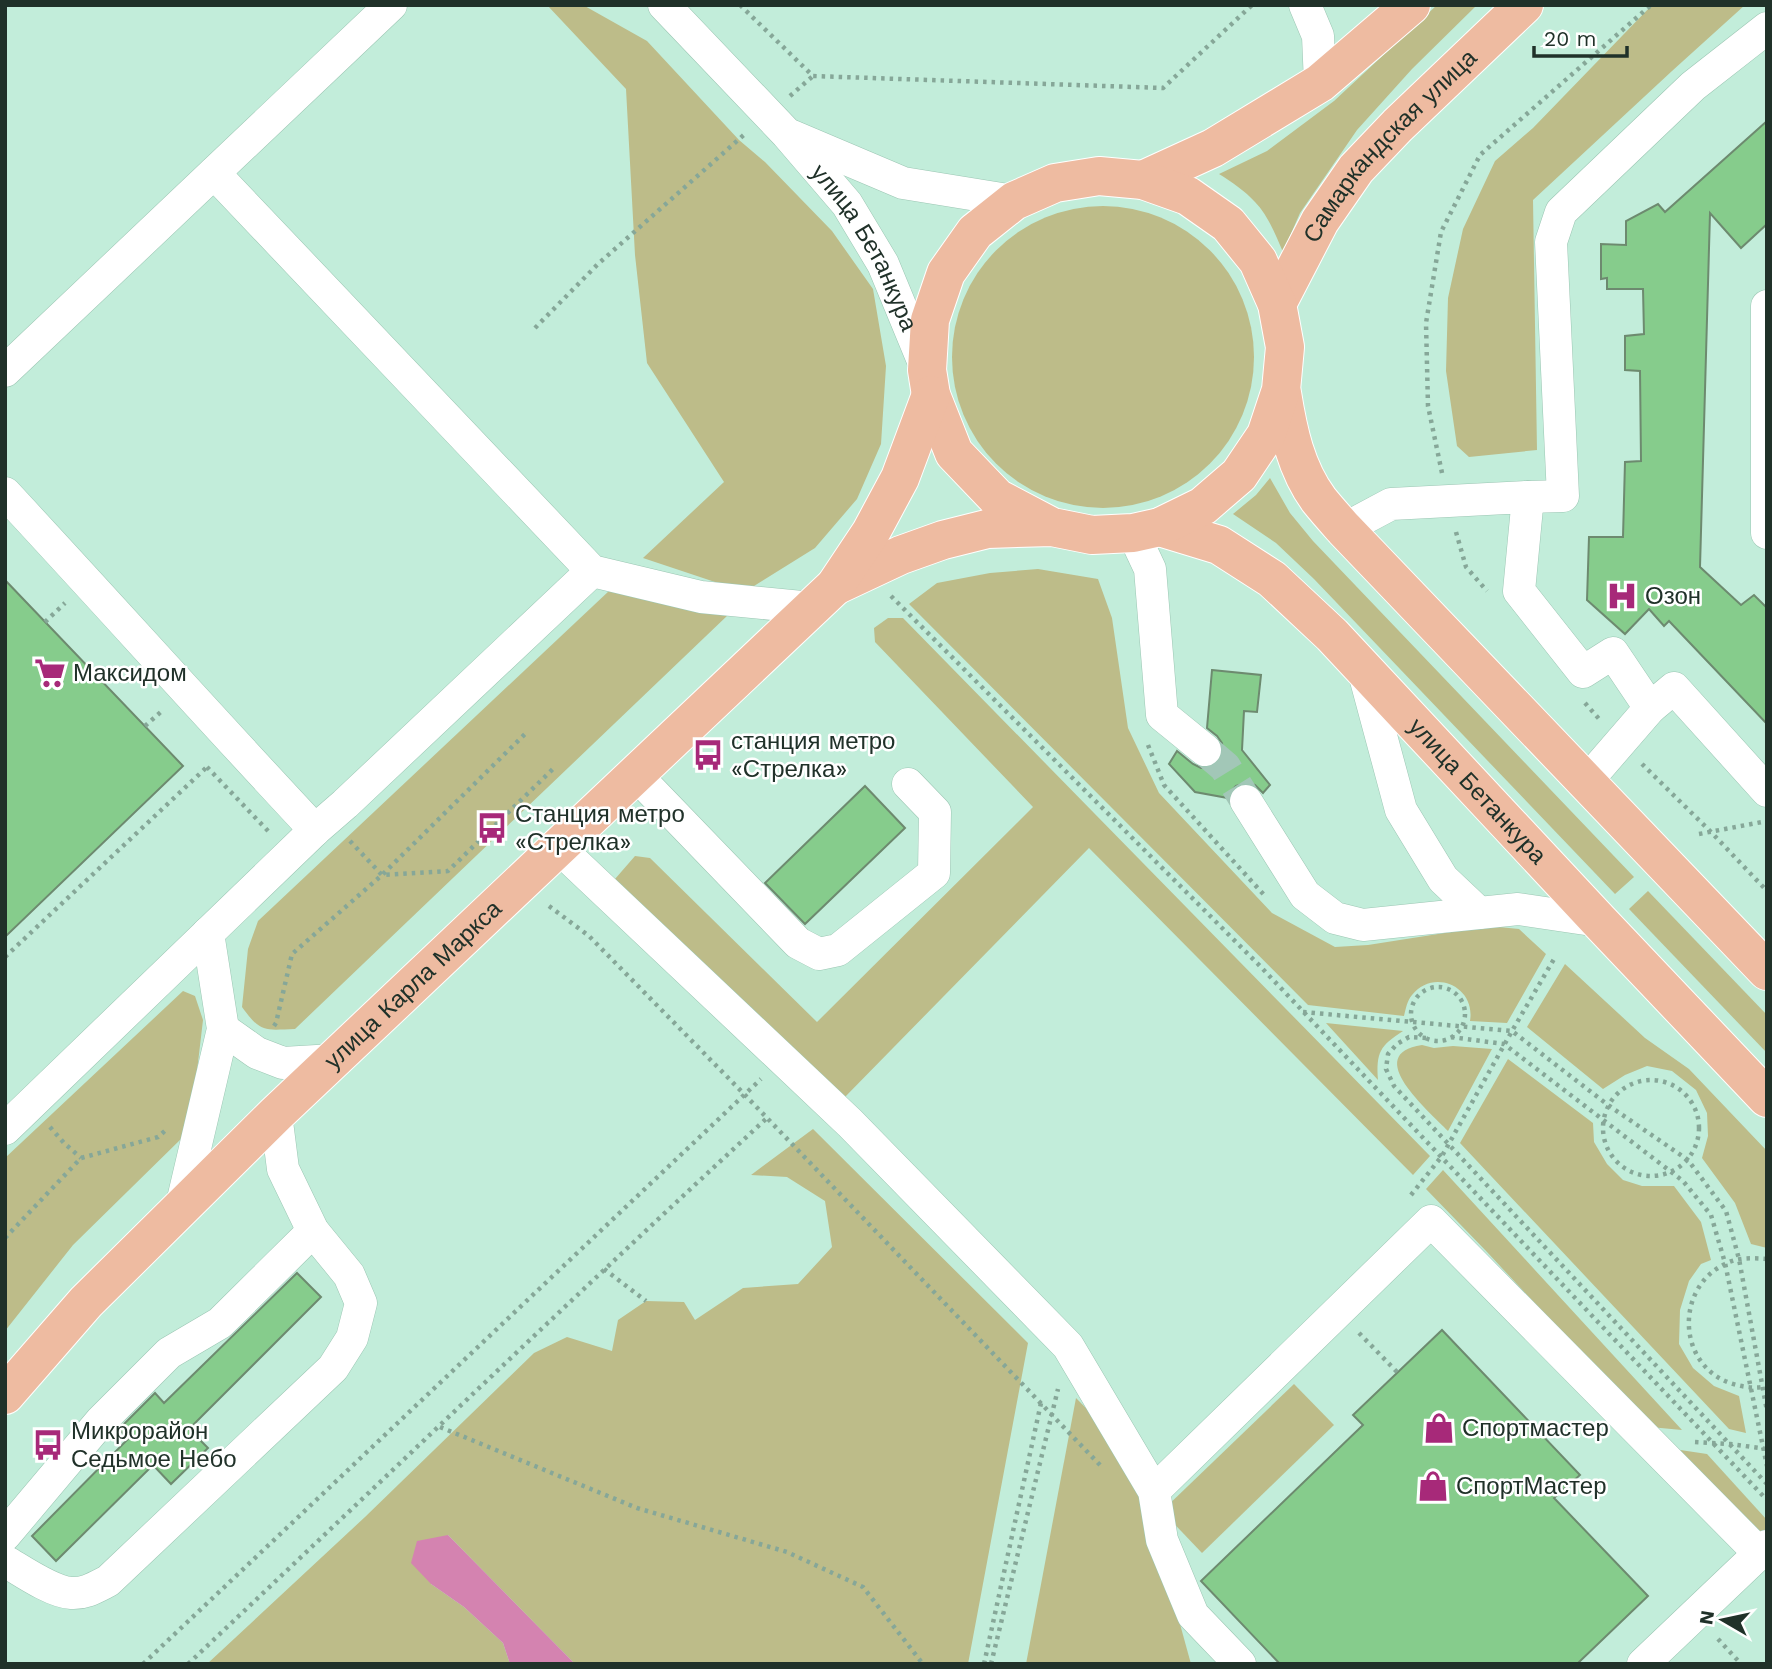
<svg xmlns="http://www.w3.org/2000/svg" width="1772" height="1669" font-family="'Work Sans',sans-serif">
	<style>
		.green { fill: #bdbc89 }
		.water { fill: #d483b0 }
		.building { fill: #86cc8c; stroke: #6d8a6f; stroke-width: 2 }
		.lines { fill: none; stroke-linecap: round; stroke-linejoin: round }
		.minor-tunnel { stroke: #a2c7b7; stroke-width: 32; stroke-dasharray: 32 16; stroke-linecap: butt }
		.minor-casing { stroke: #9bc6b3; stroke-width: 33 }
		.major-casing { stroke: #fff; stroke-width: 40 }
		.path { stroke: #86a798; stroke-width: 4.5; stroke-dasharray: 3.5 5; stroke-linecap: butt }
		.minor { stroke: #fff; stroke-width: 32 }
		.major { stroke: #eebba1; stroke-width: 38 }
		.labels { text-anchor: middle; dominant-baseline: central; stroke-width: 5; stroke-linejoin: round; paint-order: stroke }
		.street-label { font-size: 24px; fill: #203129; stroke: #fff }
		.poi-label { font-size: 24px; fill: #203129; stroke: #fff; text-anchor: start }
	</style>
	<rect width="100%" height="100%" fill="#c2edda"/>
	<g class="green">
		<path d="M547,5H583L647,41L739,140L765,162L832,231L873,289L886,366L881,444L857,499L815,548L754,586L724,585L643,558L724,482L647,363L635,255L626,89Z"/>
		<path d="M1437,5H1477L1412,69L1357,130L1300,213L1283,252C1276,236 1268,215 1255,202C1245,191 1232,182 1219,174L1267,151L1334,101Z"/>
		<path d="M1652,5H1745L1672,71L1533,200L1537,450L1469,457L1457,446L1446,371L1448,298L1463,229L1495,161L1533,128Z"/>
		<circle cx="1103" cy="357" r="151"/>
		<path d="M1270,478L1290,513L1313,541L1634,877L1615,894L1314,579L1276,543L1233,514L1256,495Z"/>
		<path d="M1038,569L1098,579L1112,618L1128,728L1159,793L1272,913L1335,947L1368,945L1489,926L1519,929L1546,954L1507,1023L1470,1021C1476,986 1433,968 1412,995C1407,1001 1406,1008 1404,1016L1308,1005L909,604L937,583L990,573Z"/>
		<path d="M610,590L728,615L295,1029C264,1030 261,1033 242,1007L248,949L258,921Z"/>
		<path d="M888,618H903L1430,1156L1413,1175L1089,848L844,1098L615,879L635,856L650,858L817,1022L1033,807L875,642L874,628Z"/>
		<path d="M1648,891L1767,1015V1053L1629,909Z"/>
		<path d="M1565,964L1645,1038L1689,1069L1767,1151V1248L1751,1244L1735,1203L1702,1158L1708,1136L1707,1113L1696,1090L1672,1071L1647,1066L1625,1075L1603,1089L1527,1027Z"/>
		<path d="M183,991L195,996L203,1020L193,1105L183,1137L73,1245L5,1331V1158Z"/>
		<path d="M1326,1023L1403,1031C1380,1046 1376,1052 1378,1080Z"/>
		<path d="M1422,1045L1434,1048L1453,1046L1492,1049L1448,1131C1429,1111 1361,1054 1422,1045Z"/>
		<path d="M1508,1059L1593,1123L1594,1142L1607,1164L1623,1180L1642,1186H1674L1701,1222L1711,1260L1701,1264L1689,1281L1680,1310L1679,1344L1693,1368L1714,1386L1739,1396L1746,1433L1729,1429L1460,1143Z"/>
		<path d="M813,1129L1028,1343L968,1664H575L448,1535L431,1584L464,1607L503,1643L510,1664H207L365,1517L534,1353L567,1337L612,1351L618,1320L646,1301L684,1302L695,1320L743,1288L798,1284L832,1247L825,1201L787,1177L751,1175Z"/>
		<path d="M1443,1170L1682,1430L1650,1427L1487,1252L1426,1189Z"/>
		<path d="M1294,1384L1334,1425L1202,1553L1162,1511Z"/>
		<path d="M1076,1398L1134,1457L1191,1664H1026Z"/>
		<path d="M1667,1448L1707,1454L1767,1520V1530L1755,1540Z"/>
	</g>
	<path class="water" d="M448,1535L575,1664H510L503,1643L464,1607L431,1584L411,1563L417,1541Z"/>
	<g class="building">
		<path d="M1767,121V224L1741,248L1710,213L1700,567L1741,605L1754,595L1767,608V724L1669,621L1664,626L1649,609L1625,634L1587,600L1589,537H1623L1625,462L1641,461L1640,371L1625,370V336L1644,334L1643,289H1607V278L1601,279V244L1626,245V221L1658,204L1665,212Z"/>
		<path d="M5,580L183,766L5,937Z"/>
		<path d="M1212,670L1261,675L1257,712L1244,711L1242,750L1270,785L1263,793L1255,785L1246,783L1236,786L1230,792L1228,798L1195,792L1169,764L1177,751L1193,764L1201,768L1212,767L1220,761L1223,752L1222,743L1217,736L1207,728Z"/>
		<path d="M865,786L905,828L805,924L765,883Z"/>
		<path d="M297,1273L321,1297L189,1429L208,1448L171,1484L153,1465L56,1561L32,1536L128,1439L119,1429L155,1393L164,1403Z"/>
		<path d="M1442,1330L1580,1475L1554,1498L1648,1596L1577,1664H1280L1201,1581L1363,1425L1353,1415Z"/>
	</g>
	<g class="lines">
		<path class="minor-tunnel" d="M1205,750L1225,767L1246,801"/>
		<defs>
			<g id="minor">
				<path id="s1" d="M664,5L787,134L847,204L883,264L926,368"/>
				<path d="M1305,5L1318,36L1320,83"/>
				<path d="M792,136L903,183L1014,201"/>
				<path d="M214,173L592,571L701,597L812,608"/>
				<path d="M1767,306V533"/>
				<path d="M5,371L391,5"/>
				<path d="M5,493C109,605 211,719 315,830"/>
				<path d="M1528,497L1563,496L1551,242L1561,212L1693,86L1767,28"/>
				<path d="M1344,529L1391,504L1528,497L1519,591L1583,672L1613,653L1650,708L1674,688L1767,791"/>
				<path d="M1133,533L1150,569L1162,715L1205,750"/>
				<path d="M1363,669L1401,810L1443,879L1479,913"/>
				<path d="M636,775L798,943L819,954L838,950L934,873L935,812L908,784"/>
				<path d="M1586,782L1650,708"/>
				<path d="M1246,801L1305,895L1335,918L1363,925L1518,909L1599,921"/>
				<path d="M559,848L850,1123L1068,1346L1154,1491L1162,1540L1193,1615L1240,1664"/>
				<path d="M223,1029L257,1053L283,1063L334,1060"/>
				<path d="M5,1129L315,830L345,804L592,571"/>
				<path d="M181,1208L223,1029L208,933"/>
				<path d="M1154,1491L1431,1221L1759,1553"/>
				<path d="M5,1535L101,1421L169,1353L220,1323L313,1231"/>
				<path d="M5,1561C22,1571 52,1592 71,1593C85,1594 96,1587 108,1581L333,1368L352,1338L361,1303L349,1275L313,1231L283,1169L276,1114"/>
				<path d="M1643,1664L1767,1546"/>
			</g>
			<g id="major">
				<path d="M1143,180L1213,148L1320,83L1411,5"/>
				<path id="s2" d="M1277,304L1320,221L1356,169L1398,125L1524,5"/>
				<path d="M1282,393C1288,431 1296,469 1319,500C1327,510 1336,520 1344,529L1767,971"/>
				<path id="s3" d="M1160,527L1219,545L1272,579L1332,635L1599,921L1767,1098"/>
				<path d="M835,586L901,555L943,540L987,529L1052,527L1092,535L1133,533L1160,527L1203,506L1239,475L1266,435L1281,390L1285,347L1277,304L1258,261L1228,224L1188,196L1143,180L1099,176L1055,183L1014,201L975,232L946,273L930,320L927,370L931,395L954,453L997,498L1052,527"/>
				<path id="s4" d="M5,1395L86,1302L276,1114L835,586L871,532L900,478L931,395"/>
			</g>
		</defs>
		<use href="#minor" class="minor-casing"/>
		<use href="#major" class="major-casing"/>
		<g class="path">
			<path d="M740,5L813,76L1163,88L1252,5"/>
			<path d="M790,96L813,76"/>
			<path d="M535,328L598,264L746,133"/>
			<path d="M1442,473L1428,406L1426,323L1441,232L1480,155L1651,5"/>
			<path d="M1456,532L1466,567L1487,591"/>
			<path d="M891,596L1258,964L1767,1500"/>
			<path d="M45,622L65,603"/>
			<path d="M1585,703L1600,720"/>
			<path d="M145,726L163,710"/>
			<path d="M1148,745L1164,785L1266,897"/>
			<path d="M1642,764L1711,832L1767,891"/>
			<path d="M207,767L269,832"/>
			<path d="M1699,834L1762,822"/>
			<path d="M350,841L382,875L448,871L555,767"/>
			<path d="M549,906L589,936L745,1095L1100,1465"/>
			<path d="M5,957L208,766"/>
			<circle cx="1438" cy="1014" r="27"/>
			<path d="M1303,1012L1512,1031L1608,1105L1688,1160L1726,1211L1739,1259L1767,1411"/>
			<path d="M274,1026L276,1023L292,954L382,875L525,734"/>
			<path d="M1451,1037L1504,1044L1683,1181L1711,1215L1725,1263L1767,1466"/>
			<path d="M1426,1038L1409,1037L1397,1044L1388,1054L1386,1069L1394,1086L1767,1484"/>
			<circle cx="1651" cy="1128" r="48"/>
			<path d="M50,1127L64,1143L81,1158"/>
			<path d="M1411,1195L1442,1156L1512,1031L1554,959"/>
			<path d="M5,1238L81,1158L158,1137L167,1129"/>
			<path d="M1767,1259C1752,1258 1738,1257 1725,1264C1675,1288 1677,1364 1730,1383C1742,1387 1755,1389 1767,1386"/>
			<path d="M604,1269L646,1301"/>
			<path d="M1359,1333L1398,1373"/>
			<path d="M440,1427L637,1508L787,1552L863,1587L923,1664"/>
			<path d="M1695,1442L1730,1444L1767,1449"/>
			<path d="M1718,1639L1741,1664"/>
			<path d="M143,1664L761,1079"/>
			<path d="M188,1664C381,1482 572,1298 767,1118"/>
			<path d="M984,1664L1041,1403"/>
			<path d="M991,1664L1058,1389"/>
		</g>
		<use href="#minor" class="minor"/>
		<use href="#major" class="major"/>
	</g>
	<defs>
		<symbol id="hospital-bare" viewBox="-9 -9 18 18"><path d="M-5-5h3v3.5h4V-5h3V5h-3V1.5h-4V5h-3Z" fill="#a72979" stroke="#fff" stroke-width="2.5" paint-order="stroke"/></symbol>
		<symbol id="supermarket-bare" viewBox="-9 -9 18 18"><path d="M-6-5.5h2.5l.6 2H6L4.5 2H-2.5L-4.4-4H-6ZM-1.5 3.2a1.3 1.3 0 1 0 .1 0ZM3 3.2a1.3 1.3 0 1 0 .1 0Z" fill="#a72979" stroke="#fff" stroke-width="2.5" paint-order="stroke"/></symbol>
		<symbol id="bus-bare" viewBox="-9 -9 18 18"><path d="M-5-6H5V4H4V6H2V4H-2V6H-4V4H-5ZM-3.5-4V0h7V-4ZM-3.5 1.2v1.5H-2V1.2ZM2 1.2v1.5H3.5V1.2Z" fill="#a72979" stroke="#fff" stroke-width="2.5" paint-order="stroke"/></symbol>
		<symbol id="shop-bare" viewBox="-9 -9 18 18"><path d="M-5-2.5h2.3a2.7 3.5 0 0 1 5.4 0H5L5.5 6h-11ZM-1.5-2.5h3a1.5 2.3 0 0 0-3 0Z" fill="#a72979" stroke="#fff" stroke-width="2.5" paint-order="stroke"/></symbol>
	</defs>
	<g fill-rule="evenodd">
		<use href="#hospital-bare" x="1600" y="574" width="44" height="44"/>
		<use href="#supermarket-bare" x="28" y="651" width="44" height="44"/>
		<use href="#bus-bare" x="686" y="733" width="44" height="44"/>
		<use href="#bus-bare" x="470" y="806" width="44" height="44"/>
		<use href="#shop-bare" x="1417" y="1406" width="44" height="44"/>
		<use href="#bus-bare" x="26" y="1423" width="44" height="44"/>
		<use href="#shop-bare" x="1411" y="1464" width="44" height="44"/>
	</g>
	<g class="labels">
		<g class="street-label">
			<text stroke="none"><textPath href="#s2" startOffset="196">Самаркандская улица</textPath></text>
			<text stroke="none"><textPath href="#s1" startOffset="317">улица Бетанкура</textPath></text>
			<text stroke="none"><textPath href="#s3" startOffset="420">улица Бетанкура</textPath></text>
			<text stroke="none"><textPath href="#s4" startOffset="579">улица Карла Маркса</textPath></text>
		</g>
		<g class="poi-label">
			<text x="1645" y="596">Озон</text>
			<text x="73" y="673">Максидом</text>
			<text x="731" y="741">станция метро<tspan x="731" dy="28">«Стрелка»</tspan></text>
			<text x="515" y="814">Станция метро<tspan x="515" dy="28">«Стрелка»</tspan></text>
			<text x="1462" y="1428">Спортмастер</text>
			<text x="71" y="1431">Микрорайон<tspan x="71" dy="28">Седьмое Небо</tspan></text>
			<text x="1456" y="1486">СпортМастер</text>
		</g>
	</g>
	<rect width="1772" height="1669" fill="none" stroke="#203129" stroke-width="14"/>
	<g transform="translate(1723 1620) rotate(279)" stroke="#ffffff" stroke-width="5" paint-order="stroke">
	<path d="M0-5L12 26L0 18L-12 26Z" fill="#203129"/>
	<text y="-10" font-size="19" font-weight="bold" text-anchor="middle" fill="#203129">N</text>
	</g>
	<path d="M1534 46v10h93v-10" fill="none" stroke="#203129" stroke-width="3.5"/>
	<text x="1544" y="46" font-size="21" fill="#203129" stroke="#ffffff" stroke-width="5" paint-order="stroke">20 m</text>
</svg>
